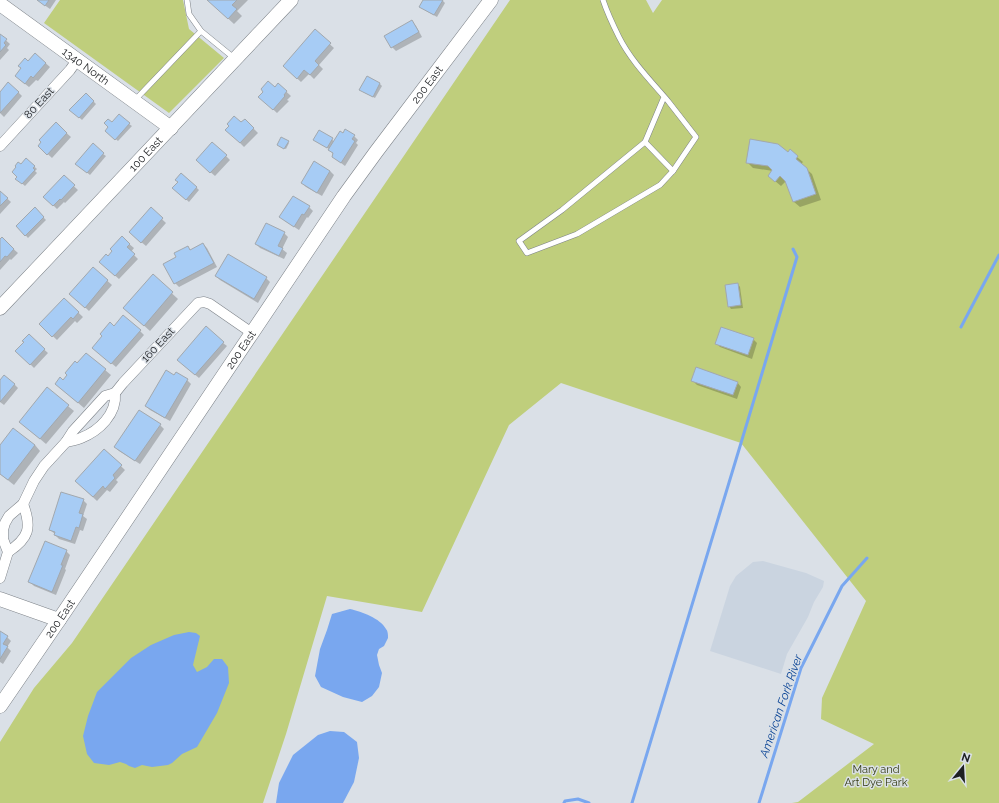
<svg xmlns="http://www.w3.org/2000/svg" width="999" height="803" font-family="Raleway,sans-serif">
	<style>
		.built { fill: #cad4e0 }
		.green { fill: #bfce7c }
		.water { fill: #79a7ef }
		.shadow { fill: #0003 }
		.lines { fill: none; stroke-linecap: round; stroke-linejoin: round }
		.stream { stroke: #79a7ef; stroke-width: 3 }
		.building { fill: #a7ccf5; stroke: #a2a8ae }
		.lane-casing { stroke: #7d8288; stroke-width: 6 }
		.street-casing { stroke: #7d8288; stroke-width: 11 }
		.secondary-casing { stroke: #7d8288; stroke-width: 15 }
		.lane { stroke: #fff; stroke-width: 5 }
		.street { stroke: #fff; stroke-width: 10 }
		.secondary { stroke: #fff; stroke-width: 14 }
		.labels { text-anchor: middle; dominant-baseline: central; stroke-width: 3; stroke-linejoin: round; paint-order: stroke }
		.street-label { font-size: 11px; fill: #1e2023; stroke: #dae0e7 }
		.park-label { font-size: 11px; fill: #353c15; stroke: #dae0e7 }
		.water-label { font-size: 12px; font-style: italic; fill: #094395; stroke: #dae0e7 }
	</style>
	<rect width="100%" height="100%" fill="#dae0e7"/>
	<path class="built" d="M763,561L806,573L824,581L823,587L814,602L808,617L787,654L781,674L710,651L730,586L736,576L753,562Z"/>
	<g class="green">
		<path d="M60,0H183L189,29L224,58L169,113L44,23Z"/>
		<path d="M510,0H646L653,13L662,0H999V803H792L798,802L874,744L821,719L822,698L866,601L741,443L561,383L509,425L422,612L327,596L286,734L263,803H0V742L34,688L72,643Z"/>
	</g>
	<g class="water">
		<path d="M350,609C362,612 380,618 386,629C388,631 388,635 388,638L384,646L379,649L377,655L379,665L382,673L379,687L372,696L362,702L343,697L321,687L315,676L320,649L327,630L332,614Z"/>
		<path d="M189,632L196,633L200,636L193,665L197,672L207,667L214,659H222L228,667L229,683L217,713L197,747L182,754L172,763L168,765L152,767L142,765L135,768L129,766L126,764L120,762L109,765L94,763L87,754L83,736L88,716L97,692L131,658L151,645L174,635Z"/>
		<path d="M330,731L344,732L357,742L359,758L354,782L343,803H276L279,783L293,755L318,735Z"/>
	</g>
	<g class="shadow">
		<path d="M37,0H56L50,9Z"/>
		<path d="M208,0H248L237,11L242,16L234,24Z"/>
		<path d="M424,0H442L445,3L437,17L423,9L420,7Z"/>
		<path d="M412,22L416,26L422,37L396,51L392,47L386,36Z"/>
		<path d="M315,31L334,48L319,65L323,69L314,79L309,74L301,82L288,70Z"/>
		<path d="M0,35L10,44L7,48L9,50L0,60Z"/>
		<path d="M35,54L50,67L38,81L36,80L29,87L20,80L28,62Z"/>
		<path d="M379,83L382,86L375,98L363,92Z"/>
		<path d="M278,84L291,96L287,100L289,101L277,113L264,101Z"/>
		<path d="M18,92L22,96L4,117L0,113V93Z"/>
		<path d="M86,94L96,104L82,120L71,110Z"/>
		<path d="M245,120L258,133L244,147L227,130L241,124Z"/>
		<path d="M56,124L71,137L52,158L39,146Z"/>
		<path d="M112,124H129L132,126L118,141L106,131Z"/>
		<path d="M344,134L354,136L358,140L356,143L358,145L345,166L337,160L333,156V154L329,149L317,142L314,140L332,139L334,142Z"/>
		<path d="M288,142L289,143L286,149L279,146Z"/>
		<path d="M788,153L797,157L803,162L801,164L812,174L821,200L800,207L794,202L786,181L781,186L775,181L773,171L753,168L747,162Z"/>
		<path d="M103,154L106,156L90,175L79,166Z"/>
		<path d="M226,156L230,160L215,176L201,164Z"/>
		<path d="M26,159L37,169L35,171L37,173L25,186L17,179L18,177L21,165Z"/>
		<path d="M330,171L334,175L322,196L306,187L302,183Z"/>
		<path d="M182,174L199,190L189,202L174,188L179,182Z"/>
		<path d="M64,177L78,190L65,203L64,202L57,209L45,197Z"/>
		<path d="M0,192L11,202L0,214Z"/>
		<path d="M309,207L313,211L308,218L307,217L299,230L285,221L281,217Z"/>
		<path d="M35,209L46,220L28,238L17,226Z"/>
		<path d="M151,209L166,223L146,246L134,236Z"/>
		<path d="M284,233L288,237L282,249L287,253L284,259L260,248L256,244Z"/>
		<path d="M122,238L134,248L131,252L138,259L119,279L104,266L108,257Z"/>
		<path d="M2,239L18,253L11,260L10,259L0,270V241Z"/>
		<path d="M203,244L207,248L217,267L179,287L175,283L177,257L188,247L191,251Z"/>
		<path d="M93,268L112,285L89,311L75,298Z"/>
		<path d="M153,276L178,299L150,331L130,313Z"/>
		<path d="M216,276L266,278L270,282L258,303L220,280Z"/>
		<path d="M738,284L740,287L743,308L731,309L729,306Z"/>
		<path d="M64,299L83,317L77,323L75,321L57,340L40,324Z"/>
		<path d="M114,327L140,331L144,335L116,367L98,352Z"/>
		<path d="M29,336L48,353L34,368L17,351L25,342Z"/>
		<path d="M753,339L757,343L752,359L720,347L716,343Z"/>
		<path d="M223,343L227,346L199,378L182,364Z"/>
		<path d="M86,354L111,375L84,408L56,384L63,381Z"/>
		<path d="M176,373L187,380L191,384L170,421L150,410L146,406Z"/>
		<path d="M693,381L737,382L741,387L737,399L697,385Z"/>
		<path d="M0,382L14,384L18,388L4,405L0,402Z"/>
		<path d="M47,389L74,411L46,444L26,427Z"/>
		<path d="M160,425L164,429L140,464L119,451L115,447Z"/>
		<path d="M35,445L40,451L14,485L0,474V447Z"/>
		<path d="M104,450L125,470L116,480L118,482L110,492L107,490L97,501L80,485Z"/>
		<path d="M83,500L87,504L83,516L87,519L83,531L80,530L75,544L59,539L55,535V534L50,530Z"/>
		<path d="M66,551L70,555L65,569L66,570L56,595L34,586L30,582Z"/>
		<path d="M0,632L7,637L11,641L7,647L11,651L3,664L0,662Z"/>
	</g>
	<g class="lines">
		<g class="stream">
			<path d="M961,327L999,255"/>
			<path d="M564,803L565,801L578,799L589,803"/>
			<path d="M632,803L741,443L797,257L793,249"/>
			<path d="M759,803L801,668L842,586L867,558"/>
		</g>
	</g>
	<g class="building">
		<path d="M37,0H49L45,6Z"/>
		<path d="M207,0H237L232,5L237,9L228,19Z"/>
		<path d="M423,0H443L434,15L419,7Z"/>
		<path d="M412,20L419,32L391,48L384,36Z"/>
		<path d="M315,29L331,43L315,61L319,65L310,75L304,70L297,79L283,66Z"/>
		<path d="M0,34L7,39L4,43L6,45L0,52Z"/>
		<path d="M35,53L46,63L33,78L31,76L25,84L15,76L21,68L18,66L25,58L28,61Z"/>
		<path d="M367,76L380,83L373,97L359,90Z"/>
		<path d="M268,81L275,87L278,83L287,91L284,95L285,96L273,110L258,97L263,92L261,89Z"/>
		<path d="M8,82L19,92L0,113V92Z"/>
		<path d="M86,93L94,101L79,118L69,110Z"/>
		<path d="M119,114L130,123L115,140L105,131L108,127L104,123L108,119L112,122Z"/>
		<path d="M234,116L241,122L245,119L254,128L240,143L225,130L229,126L227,124Z"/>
		<path d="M56,122L67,133L47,155L38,146L41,142L39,140Z"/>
		<path d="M345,129L355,135L352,139L355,141L341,163L332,157L333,153L328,150L340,131L343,133Z"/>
		<path d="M319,130L333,138L327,148L313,140Z"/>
		<path d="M281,137L289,141L284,149L277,145Z"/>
		<path d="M750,139L778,144L788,152L790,149L798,156L796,159L807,168L816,194L793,202L785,181L780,176L775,182L768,176L772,170L768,166L746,163Z"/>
		<path d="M212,142L227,155L210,173L196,160Z"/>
		<path d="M93,143L104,153L87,173L75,164Z"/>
		<path d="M26,158L35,166L33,168L35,170L22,184L15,179L17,177L12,172L16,167L15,166L18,162L21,164Z"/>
		<path d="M314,161L330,171L317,193L301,183Z"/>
		<path d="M181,173L197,187L186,200L172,188L178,182L175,180Z"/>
		<path d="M64,175L75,185L61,200L60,199L53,206L43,197Z"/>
		<path d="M0,191L8,198L0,206Z"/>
		<path d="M293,196L310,206L304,215L302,214L294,227L279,217Z"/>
		<path d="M35,207L44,217L25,236L16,226Z"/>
		<path d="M151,207L163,218L141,243L129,232Z"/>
		<path d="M266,223L285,232L278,246L283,248L279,256L255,244Z"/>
		<path d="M122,236L130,244L127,247L135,254L115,276L99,262L106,254L108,256L112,251L110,249Z"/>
		<path d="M2,237L14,249L7,257L5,256L0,262V239Z"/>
		<path d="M203,243L214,263L174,284L163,264L176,257L174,253L188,246L190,250Z"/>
		<path d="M228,254L267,277L254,299L215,276Z"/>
		<path d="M93,267L108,280L85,308L69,294Z"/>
		<path d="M153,274L173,292L144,326L123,308Z"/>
		<path d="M738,283L741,305L728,307L725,285Z"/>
		<path d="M64,298L79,312L73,319L71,317L52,337L39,324Z"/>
		<path d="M123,315L141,330L111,364L92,348L102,336L100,334L110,322L114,326Z"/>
		<path d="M206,326L224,342L195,375L177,360Z"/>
		<path d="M721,327L754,338L748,355L715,344Z"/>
		<path d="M29,334L45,349L30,365L15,351L24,342L22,341Z"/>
		<path d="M86,353L106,369L78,403L55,384L60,377L63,380L67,375L65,373L75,361L77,363Z"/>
		<path d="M696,367L738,382L733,395L691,381Z"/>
		<path d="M166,370L174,375L176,372L188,379L165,418L145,406Z"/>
		<path d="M4,375L15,384L0,402V380Z"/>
		<path d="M47,387L69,405L40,439L19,422Z"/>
		<path d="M139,410L161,424L135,461L114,447Z"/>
		<path d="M13,428L35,445L8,480L0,474V445Z"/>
		<path d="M104,449L122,465L113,475L115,478L105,489L103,486L93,497L75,481Z"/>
		<path d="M61,492L84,499L79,513L83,514L79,528L76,527L71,541L54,535L55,532L49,530Z"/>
		<path d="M45,541L67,550L61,565H63L52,592L28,582Z"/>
		<path d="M0,631L8,636L3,644L8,646L0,659Z"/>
	</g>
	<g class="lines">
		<defs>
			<g id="lane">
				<path d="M603,0C607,12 613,25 619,37C631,61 651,81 668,101L696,137L673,171L645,142L664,97"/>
				<path d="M201,31L234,58"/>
				<path d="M135,100L201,31L189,14L187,0"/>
				<path d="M645,142L562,210L519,241L527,253L577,234L660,185L673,171"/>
			</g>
			<g id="street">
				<path d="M0,146L70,70L77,60"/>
				<path d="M66,442C71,441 77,440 81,438C99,431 117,414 115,393"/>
				<path d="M8,552C29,538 32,528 23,504"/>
				<path d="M0,578L8,552L3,539V530L5,523L9,516L23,504L34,481L44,466L66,442L73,431L105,396L115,393L123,383L198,303L204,302L210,304L252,333"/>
			</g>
			<g id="secondary">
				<path id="s1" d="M0,4L171,128"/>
				<path id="s2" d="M0,308L291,0"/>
				<path d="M0,599L59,620"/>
				<path id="s3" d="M0,706L65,611L252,333L344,196L376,152L491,0"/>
			</g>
		</defs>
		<use href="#lane" class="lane-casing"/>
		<use href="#street" class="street-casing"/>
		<use href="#secondary" class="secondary-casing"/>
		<use href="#lane" class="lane"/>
		<use href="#street" class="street"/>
		<use href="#secondary" class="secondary"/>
	</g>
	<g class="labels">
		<g class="street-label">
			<text stroke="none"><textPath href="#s1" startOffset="106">1340 North</textPath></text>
			<text stroke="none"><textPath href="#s3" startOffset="754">200 East</textPath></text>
			<text transform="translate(39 103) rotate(-47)">80 East</text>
			<text stroke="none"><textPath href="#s2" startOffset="212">100 East</textPath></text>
			<text transform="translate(158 345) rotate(-47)">160 East</text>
			<text stroke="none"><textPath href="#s3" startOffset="430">200 East</textPath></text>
			<text stroke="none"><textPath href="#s3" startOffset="106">200 East</textPath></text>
		</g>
		<g class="park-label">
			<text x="876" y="769">Mary and<tspan x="876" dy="13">Art Dye Park</tspan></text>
		</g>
		<g class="water-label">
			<text transform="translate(781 706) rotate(-71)">American Fork River</text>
		</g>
	</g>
	<g transform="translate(963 767) rotate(18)" stroke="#dae0e7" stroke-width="3" paint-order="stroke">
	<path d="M0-3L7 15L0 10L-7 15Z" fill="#1e2023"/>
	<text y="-6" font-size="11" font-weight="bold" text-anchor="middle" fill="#1e2023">N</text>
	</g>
</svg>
